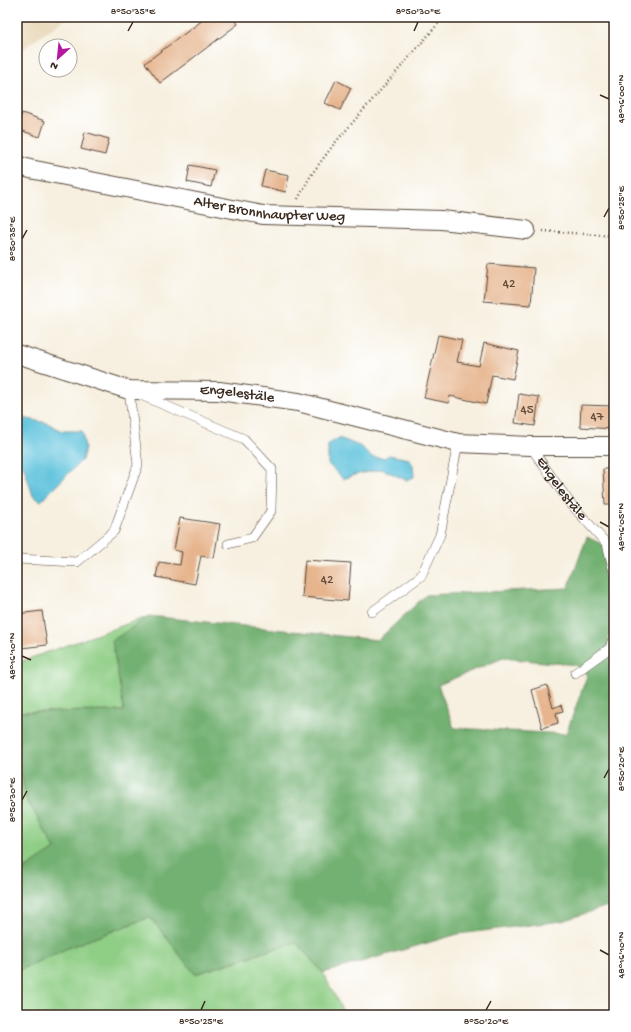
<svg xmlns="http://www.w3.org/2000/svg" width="631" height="1032" font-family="'Gochi Hand',sans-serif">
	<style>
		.built { fill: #e9d9ba }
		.green { fill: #8fce85; stroke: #657c52 }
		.forest { fill: #73b172; stroke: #576e48; fill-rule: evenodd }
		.water { fill: #5ec2dc; stroke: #4c767d }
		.building { fill: #e6b58e }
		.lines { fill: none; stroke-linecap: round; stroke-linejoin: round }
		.lane-casing { stroke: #57483b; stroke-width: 10 }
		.street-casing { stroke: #57483b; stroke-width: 20 }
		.path { stroke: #57483b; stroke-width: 2.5; stroke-dasharray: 1 3; stroke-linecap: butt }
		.lane { stroke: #fff; stroke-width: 9 }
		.street { stroke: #fff; stroke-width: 18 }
		.ticks { fill: none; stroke: #3b2a1e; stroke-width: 1.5 }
		.labels { text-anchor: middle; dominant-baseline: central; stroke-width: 3; stroke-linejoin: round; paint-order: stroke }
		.number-label { font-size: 13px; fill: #664d3a }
		.street-label { font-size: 15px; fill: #3b2a1e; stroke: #fff }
		.neatline { fill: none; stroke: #3b2a1e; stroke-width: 1.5 }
		.ticks-label { font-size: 10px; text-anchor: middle; fill: #3b2a1e }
	</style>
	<rect width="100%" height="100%" fill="#fff"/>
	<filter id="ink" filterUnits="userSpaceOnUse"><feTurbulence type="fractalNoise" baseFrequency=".025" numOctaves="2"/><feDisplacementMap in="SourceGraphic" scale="8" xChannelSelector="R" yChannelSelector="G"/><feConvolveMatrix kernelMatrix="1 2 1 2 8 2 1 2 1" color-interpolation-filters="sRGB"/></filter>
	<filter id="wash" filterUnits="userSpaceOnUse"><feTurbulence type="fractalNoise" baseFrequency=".012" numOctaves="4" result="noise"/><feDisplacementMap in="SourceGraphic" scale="16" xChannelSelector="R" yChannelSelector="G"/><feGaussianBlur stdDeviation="0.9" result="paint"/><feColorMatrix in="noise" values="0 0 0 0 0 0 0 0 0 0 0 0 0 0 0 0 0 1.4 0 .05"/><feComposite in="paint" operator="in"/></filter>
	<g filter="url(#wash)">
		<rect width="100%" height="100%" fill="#f7f0e0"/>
		<path class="built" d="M17,17H68L23,49L17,47Z"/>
		<g class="green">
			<path d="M149,616L112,641L125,711L17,712V663Z"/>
			<path d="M17,752L26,798L55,849L17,874Z"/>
			<path d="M150,917L195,974L296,942L323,973L345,1015H17V971L70,947Z"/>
		</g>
		<path class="forest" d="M587,537L614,550V904L562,921L458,934L323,973L296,942L195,974L150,917L70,947L17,971V874L55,849L26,798L17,752V712L124,711L112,641L149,616L378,640L426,595L568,588ZM503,658L576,665L587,676L566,734L454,728L438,685Z"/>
		<g class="water">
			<path d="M18,417L47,423L62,431H82L85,448L82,460L41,501L33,496L24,467L20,464L17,466Z"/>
			<path d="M339,438L362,447L371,457L384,458L389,455L409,459L413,465L414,477L406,480L382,469L354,475L343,479L328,464V444Z"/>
		</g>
		<g id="blocks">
			<g class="building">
				<path d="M207,17H233L238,24L160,83L145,63Z"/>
				<path d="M336,80L351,88L340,110L325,103Z"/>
				<path d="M22,113L45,121L40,137L17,129Z"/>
				<path d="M85,132L109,139L105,155L81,149Z"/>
				<path d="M190,165L215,170L211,187L187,182Z"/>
				<path d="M265,170L289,175L286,192L261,186Z"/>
				<path d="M17,232L22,234L17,245Z"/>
				<path d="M488,264L534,268L531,305L484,301Z"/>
				<path d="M438,335L462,340L457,362L479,366L484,343L519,351L513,379L492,375L486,404L450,396L449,403L424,398Z"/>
				<path d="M519,394L539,397L535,426L515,423Z"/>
				<path d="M581,405L614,406V429L580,427Z"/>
				<path d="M603,469H614V505H605Z"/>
				<path d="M180,518L220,524L214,558L201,556L195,584L156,577L159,562L180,565L182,552L174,550Z"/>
				<path d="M305,560L351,563L348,601L302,597Z"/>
				<path d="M42,611L47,645L21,648L17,614Z"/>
				<path d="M547,685L553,708L561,705L563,711L556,713L558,723L542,728L532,690Z"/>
			</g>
		</g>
	</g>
	<g filter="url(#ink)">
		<use href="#blocks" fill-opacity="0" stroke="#57483b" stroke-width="1"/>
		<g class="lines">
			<defs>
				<g id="lane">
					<path id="s1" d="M530,446L570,503L607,544L614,572"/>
					<path d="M17,559L77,562L114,531L138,465L129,390L244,439L272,469L271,511L252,538L228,544"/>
					<path d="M372,612L421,576L440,535L458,443"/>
					<path d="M575,673L610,648L614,635"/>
				</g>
				<g id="street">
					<path id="s2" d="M17,165L30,169L263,215L442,220L526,230"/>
					<path id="s3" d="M17,354L129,390L219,391L298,402L458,443L530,446H614"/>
				</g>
			</defs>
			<use href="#lane" class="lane-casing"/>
			<use href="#street" class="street-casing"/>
			<g class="path">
				<path d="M298,199L311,175L334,144L444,17"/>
				<path d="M543,231L614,236"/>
			</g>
			<use href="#lane" class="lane"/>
			<use href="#street" class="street"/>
		</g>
	</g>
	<path class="ticks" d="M128,31L133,22M414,31L418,22M600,95L609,99M604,217L609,208M22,239L27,230M600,522L609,527M22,656L31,660M604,778L609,769M22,800L27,791M600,950L609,955M201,1010L205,1001M486,1010L491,1001"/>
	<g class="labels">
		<g class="number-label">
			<text x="509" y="284">42</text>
			<text x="527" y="410">45</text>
			<text x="597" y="417">47</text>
			<text x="327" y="580">42</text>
		</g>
		<g class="street-label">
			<text stroke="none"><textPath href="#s2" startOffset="257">Alter Bronnhaupter Weg</textPath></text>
			<text stroke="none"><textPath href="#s3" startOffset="226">Engelestäle</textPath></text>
			<text stroke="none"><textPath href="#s1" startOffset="53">Engelestäle</textPath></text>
		</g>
	</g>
	<rect width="631" height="1032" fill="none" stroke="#fff" stroke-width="44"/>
	<g transform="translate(58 58) rotate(207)"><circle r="19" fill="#ffffff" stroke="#b1aaa5"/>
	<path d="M0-3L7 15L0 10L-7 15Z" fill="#b5179e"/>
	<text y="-6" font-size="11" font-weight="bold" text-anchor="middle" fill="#3b2a1e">N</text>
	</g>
	<rect x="22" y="22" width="587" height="988" class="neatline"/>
	<g class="ticks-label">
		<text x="133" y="14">8°50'35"E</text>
		<text x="418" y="14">8°50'30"E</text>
		<text transform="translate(620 99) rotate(-90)" y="4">48°16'00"N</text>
		<text transform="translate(620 208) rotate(-90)" y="4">8°50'25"E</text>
		<text transform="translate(11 239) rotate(-90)" y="4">8°50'35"E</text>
		<text transform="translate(620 527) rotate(-90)" y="4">48°16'05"N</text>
		<text transform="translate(11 656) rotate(-90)" y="4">48°16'10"N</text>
		<text transform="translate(620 769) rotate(-90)" y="4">8°50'20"E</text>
		<text transform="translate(11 800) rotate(-90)" y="4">8°50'30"E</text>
		<text transform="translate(620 955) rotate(-90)" y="4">48°16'10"N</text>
		<text x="201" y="1024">8°50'25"E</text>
		<text x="486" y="1024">8°50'20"E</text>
	</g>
</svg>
